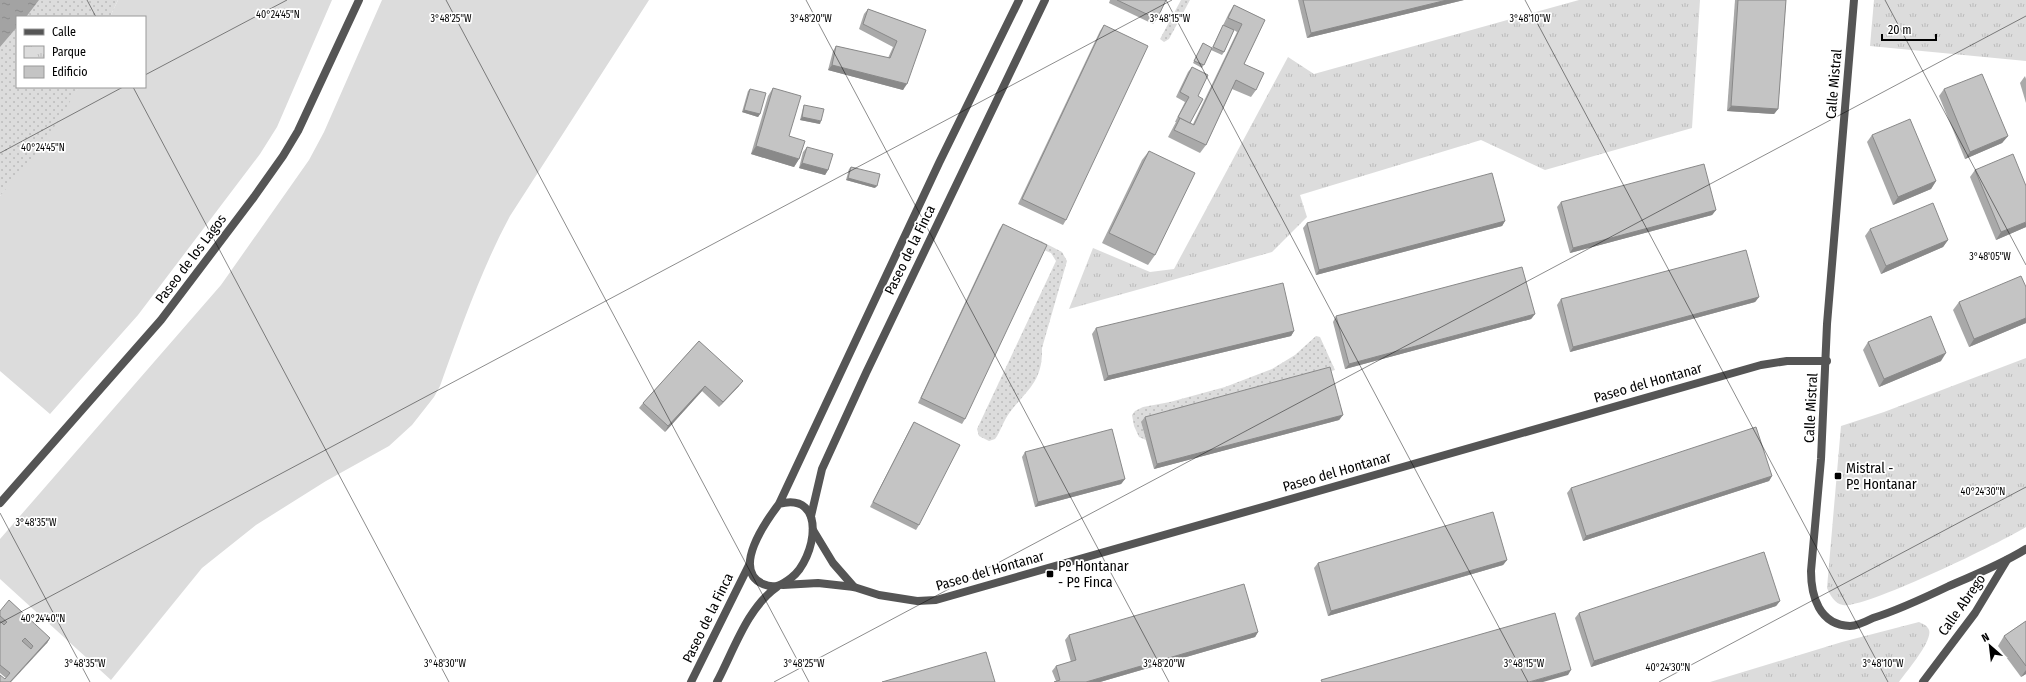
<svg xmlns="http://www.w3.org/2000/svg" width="2026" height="682" font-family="'Fira Sans Condensed',sans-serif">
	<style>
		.grass { fill: #dcdcdc }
		.park { fill: url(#park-tufts) }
		.garden { fill: url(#garden-dots) }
		.water { fill: url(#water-ripples) }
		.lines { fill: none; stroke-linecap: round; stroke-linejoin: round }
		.minor { stroke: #555; stroke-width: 8 }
		.wall { fill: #a9a9a9 }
		.shaded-wall { fill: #898989 }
		.building { fill: #c4c4c4; stroke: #898989; fill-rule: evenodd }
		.ticks { fill: none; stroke: #000; stroke-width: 1; stroke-opacity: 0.45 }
		.poi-dot { fill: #000; stroke: #fff; stroke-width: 1.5 }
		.labels { text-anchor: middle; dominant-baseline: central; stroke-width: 3.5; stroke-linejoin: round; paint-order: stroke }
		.street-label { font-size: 14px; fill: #000; stroke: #fff }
		.poi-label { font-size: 14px; fill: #000; stroke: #fff; text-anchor: start }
		.ticks-label { font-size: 10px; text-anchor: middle; fill: #000; stroke: #fff; stroke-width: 3.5; stroke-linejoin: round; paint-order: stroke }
	</style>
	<defs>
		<pattern id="park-tufts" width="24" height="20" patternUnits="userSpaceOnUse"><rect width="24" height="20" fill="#dcdcdc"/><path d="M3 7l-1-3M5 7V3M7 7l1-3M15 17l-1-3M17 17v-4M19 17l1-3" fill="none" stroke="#bbb"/></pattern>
		<pattern id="garden-dots" width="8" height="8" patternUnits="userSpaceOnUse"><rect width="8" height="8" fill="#dcdcdc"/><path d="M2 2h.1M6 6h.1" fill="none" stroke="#bbb" stroke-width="1.8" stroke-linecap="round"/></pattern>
		<pattern id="water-ripples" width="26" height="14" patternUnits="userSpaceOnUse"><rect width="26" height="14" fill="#a3a3a3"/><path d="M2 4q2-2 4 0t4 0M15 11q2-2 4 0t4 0" fill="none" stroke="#8b8b8b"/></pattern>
	</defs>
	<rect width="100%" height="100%" fill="#fff"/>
	<g class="grass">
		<path d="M118,0H332L277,127L260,154L138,315L50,414L0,371V196L79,87H145V17H110Z"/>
		<path d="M382,0H649L510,216C481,270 461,328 440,386L434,397L412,425L389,446L326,481L256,525L202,568L111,680L0,579V539L221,285L309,160L324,132Z"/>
	</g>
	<g class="park">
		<path d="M1579,0H1700L1692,128L1545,170L1481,140L1300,195L1307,217L1272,252L1069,309L1093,248L1150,272L1174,269L1288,57L1314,74Z"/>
		<path d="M1874,0H2026V61L1870,46Z"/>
		<path d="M2026,358V527C2002,542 1865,609 1843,605C1835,604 1830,595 1827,588L1841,426L1884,412Z"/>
		<path d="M1919,622C1923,624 1927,625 1929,630C1933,641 1906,672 1899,682H1710L1842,642Z"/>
	</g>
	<g class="garden">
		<path d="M0,0H118L110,17H17V87H79L43,145L0,196Z"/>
		<path d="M1181,0H1190L1169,39L1164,42L1160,39Z"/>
		<path d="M1037,239L1062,252L1067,261L1042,348C1043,381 1028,389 1010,412C1003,421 1001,431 995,439L989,441L979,436L977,429L1056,261L1051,253L1044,250L1030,240Z"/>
		<path d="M1316,336L1320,337L1335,370L1141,422L1146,440L1139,437L1134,426L1132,415L1135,411L1143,407L1170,402L1225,387L1272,369L1295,355Z"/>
	</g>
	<path class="water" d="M0,0H39L26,17H17V27L0,47Z"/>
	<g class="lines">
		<g class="minor">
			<path d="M1854,0L1827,324L1821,459L1811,571C1811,596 1819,625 1850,626C1857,626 1867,621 1873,618C1899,610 1924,598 1949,586C1975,575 2002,564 2026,549"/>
			<path d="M0,503L161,320L254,197L283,156L298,131L359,0"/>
			<path d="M779,504C828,491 816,559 791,578C782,585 775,589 763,584C731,570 766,521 779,504L939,163L1019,0"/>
			<path d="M811,516L822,469L866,373L1045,0"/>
			<path d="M813,530L833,563L854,587"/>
			<path d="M783,585L818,583L854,587L879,595L917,601L936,600L1761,365L1787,361H1827"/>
			<path d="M691,682L749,565"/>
			<path d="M717,682C734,650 747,608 777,587"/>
			<path d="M1923,682L1975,613L2007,560"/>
		</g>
	</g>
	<g class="wall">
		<path d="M1110,0H1166L1157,19L1153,24L1109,3Z"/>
		<path d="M1298,0H1464L1307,38Z"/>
		<path d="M1735,0H1786L1778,109L1774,114L1727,111Z"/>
		<path d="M1234,5L1265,20L1244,64L1256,90L1251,97L1232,89L1206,145L1200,153L1168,137L1176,122H1175L1185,102L1176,97L1188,72L1192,67L1198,96L1190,123L1193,124L1237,32L1234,30L1224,52L1222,55L1211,50L1202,68L1193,63L1203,43L1212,48L1229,13Z"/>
		<path d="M868,9L926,30L903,90L828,70L833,51L836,46L888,58L893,47L859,29L864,14Z"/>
		<path d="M1104,25L1066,220L1063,225L1018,204L1100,31Z"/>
		<path d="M2025,76L2026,79V103L2020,83Z"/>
		<path d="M773,88L789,136L799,159L794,167L751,154L768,96Z"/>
		<path d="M750,89L760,114L758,117L742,112L748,91Z"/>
		<path d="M1944,89L2008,136L2002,143L1965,159L1939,96Z"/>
		<path d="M804,105L820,124L800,120L803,108Z"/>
		<path d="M1872,135L1936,181L1931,189L1893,205L1867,142Z"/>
		<path d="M807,147L828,170L825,175L799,168L803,152Z"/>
		<path d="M1149,151L1155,255L1148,265L1102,243L1142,160Z"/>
		<path d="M851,167L875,188L846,180L849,169Z"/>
		<path d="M1975,170L2026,227L1996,240L1970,177Z"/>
		<path d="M1561,202L1716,210L1712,215L1570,253L1557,207Z"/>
		<path d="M1505,221L1502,226L1316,275L1303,228L1307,223Z"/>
		<path d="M1003,224L965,419L962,424L918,403L999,230Z"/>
		<path d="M1870,229L1948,240L1943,247L1881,274L1865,236Z"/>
		<path d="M2026,287V323L1969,347L1953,310L1959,302Z"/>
		<path d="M1759,297L1755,302L1570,352L1557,305L1561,299Z"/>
		<path d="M1535,314L1531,319L1345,369L1333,322L1336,316Z"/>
		<path d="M1096,328L1294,331L1291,336L1104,381L1092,334Z"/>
		<path d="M699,341L739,386L719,407L702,391L665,432L639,408L643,403Z"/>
		<path d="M1868,342L1941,361L1879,387L1863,350Z"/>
		<path d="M1343,415L1339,420L1154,469L1141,422L1145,417Z"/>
		<path d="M914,422L919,525L916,530L870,507L911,427Z"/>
		<path d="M1025,452L1125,479L1121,484L1035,507L1022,457Z"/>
		<path d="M1772,476L1769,481L1583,541L1567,493L1571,488Z"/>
		<path d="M1507,560L1503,565L1328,616L1314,568L1318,563Z"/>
		<path d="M1780,601L1776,606L1591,667L1575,618L1579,613Z"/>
		<path d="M0,611L50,638L47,643L5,679L6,678L0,673Z"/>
		<path d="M2026,621V674L2021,677L1998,646L2004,636Z"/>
		<path d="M1258,632L1255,637L1100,682H1054L1056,681L1052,671L1056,666L1071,662L1065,640L1069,635Z"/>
	</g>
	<g class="shaded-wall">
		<path d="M1447,0H1464L1307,38L1311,33Z"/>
		<path d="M832,65L907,84L903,90L828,70Z"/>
		<path d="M1731,106L1778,109L1774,114L1727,111Z"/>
		<path d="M744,110L760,114L758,117L742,112Z"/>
		<path d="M802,117L821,121L820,124L800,120Z"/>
		<path d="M2008,136L2002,143L1965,159L1970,152Z"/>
		<path d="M756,146L799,159L794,167L751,154Z"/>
		<path d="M802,163L828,170L825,175L799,168Z"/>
		<path d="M848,178L877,186L875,188L846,180Z"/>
		<path d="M1936,181L1931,189L1893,205L1898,197Z"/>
		<path d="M1716,210L1712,215L1570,253L1573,248Z"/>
		<path d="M1505,221L1502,226L1316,275L1319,270Z"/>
		<path d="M2026,222V227L1996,240L2001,232Z"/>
		<path d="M1948,240L1943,247L1881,274L1886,266Z"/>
		<path d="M1759,297L1755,302L1570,352L1573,347Z"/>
		<path d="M1535,314L1531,319L1345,369L1349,364Z"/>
		<path d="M2026,318V323L1969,347L1974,339Z"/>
		<path d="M1294,331L1291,336L1104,381L1108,376Z"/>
		<path d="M1946,353L1941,361L1879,387L1884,379Z"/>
		<path d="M743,381L739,386L719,407L723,402Z"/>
		<path d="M705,386L702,391L665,432L668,426Z"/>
		<path d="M1343,415L1339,420L1154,469L1157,464Z"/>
		<path d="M1772,476L1769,481L1583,541L1586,536Z"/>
		<path d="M1125,479L1121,484L1035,507L1038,502Z"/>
		<path d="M1507,560L1503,565L1328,616L1331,611Z"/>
		<path d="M1780,601L1776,606L1591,667L1594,661Z"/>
		<path d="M1258,632L1255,637L1100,682H1086Z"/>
		<path d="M50,638L47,643L11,682H10Z"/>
		<path d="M1571,670L1568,675L1543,682H1529Z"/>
		<path d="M2026,670V674L2021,677Z"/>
	</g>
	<g class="building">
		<path d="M1117,0H1166L1157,19Z"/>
		<path d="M1303,0H1447L1311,33Z"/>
		<path d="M1738,0H1786L1778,109L1731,106Z"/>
		<path d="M1234,5L1265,20L1244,64L1264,73L1256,90L1236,80L1206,145L1174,130L1180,118L1194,125L1242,24L1228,18Z"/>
		<path d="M868,9L926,30L907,84L832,65L836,46L890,58L897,41L863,24Z"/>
		<path d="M1104,25L1148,46L1066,220L1022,199Z"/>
		<path d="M1223,25L1234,30L1224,52L1213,47Z"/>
		<path d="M1203,43L1212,48L1204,65L1194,61Z"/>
		<path d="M1192,67L1208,75L1198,96L1203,99L1190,123L1178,117L1189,97L1180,92Z"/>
		<path d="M1982,74L2008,136L1970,152L1944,89Z"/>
		<path d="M773,88L801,96L789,136L805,141L799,159L756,146Z"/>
		<path d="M750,89L766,93L760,114L744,110Z"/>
		<path d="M804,105L824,109L821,121L802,117Z"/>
		<path d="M1910,119L1936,181L1898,197L1872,135Z"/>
		<path d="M807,147L833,154L828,170L802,163Z"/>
		<path d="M1149,151L1195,173L1155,255L1109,233Z"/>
		<path d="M2013,154L2026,186V222L2001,232L1975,170Z"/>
		<path d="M1704,164L1716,210L1573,248L1561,202Z"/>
		<path d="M851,167L880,174L877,186L848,178Z"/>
		<path d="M1492,173L1505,221L1319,270L1307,223Z"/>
		<path d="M1933,203L1948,240L1886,266L1870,229Z"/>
		<path d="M1003,224L1047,245L965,419L921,398Z"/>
		<path d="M1746,250L1759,297L1573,347L1561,299Z"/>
		<path d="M1522,267L1535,314L1349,364L1336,316Z"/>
		<path d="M2021,276L2026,287V318L1974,339L1959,302Z"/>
		<path d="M1283,283L1294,331L1108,376L1096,328Z"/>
		<path d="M1931,316L1946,353L1884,379L1868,342Z"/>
		<path d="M699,341L743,381L723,402L705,386L668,426L643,403Z"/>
		<path d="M1330,367L1343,415L1157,464L1145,417Z"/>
		<path d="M914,422L960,445L919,525L873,502Z"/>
		<path d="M1756,427L1772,476L1586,536L1571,488Z"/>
		<path d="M1112,429L1125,479L1038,502L1025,452Z"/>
		<path d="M1493,512L1507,560L1331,611L1318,563Z"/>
		<path d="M1764,552L1780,601L1594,661L1579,613Z"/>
		<path d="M1244,584L1258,632L1086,682H1054L1060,680L1056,666L1076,660L1069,635Z"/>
		<path d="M9,600L50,638L10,682H0V675L5,679L10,673L0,665V621L4,625L7,622L0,616V611ZM25,638L33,646L31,649L22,641Z"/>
		<path d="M1555,613L1571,670L1529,682H1322L1321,680Z"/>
		<path d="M2026,621V666L2004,636Z"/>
		<path d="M986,652L995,682H882Z"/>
	</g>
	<path class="ticks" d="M87,0L96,17M446,0L809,682M806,0L1169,682M1166,0L1528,682M1525,0L1888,682M1885,0L2026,265M145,75L287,0M133,87L449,682M0,153L123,87M0,513L90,682M0,623L1172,0M774,682L2026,16M1659,682L2026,487"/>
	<g class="poi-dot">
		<rect x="1834" y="472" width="8" height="8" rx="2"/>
		<rect x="1046" y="570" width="8" height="8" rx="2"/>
	</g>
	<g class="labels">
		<g class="street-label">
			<text transform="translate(1834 84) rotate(-85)">Calle Mistral</text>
			<text transform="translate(910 250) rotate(-64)">Paseo de la Finca</text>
			<text transform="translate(191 259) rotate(-53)">Paseo de los Lagos</text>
			<text transform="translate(1648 383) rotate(-16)">Paseo del Hontanar</text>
			<text transform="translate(1811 408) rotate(-87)">Calle Mistral</text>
			<text transform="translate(1337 472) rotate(-16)">Paseo del Hontanar</text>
			<text transform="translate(990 571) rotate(-16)">Paseo del Hontanar</text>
			<text transform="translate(1962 605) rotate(-55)">Calle Abrego</text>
			<text transform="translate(708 618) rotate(-64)">Paseo de la Finca</text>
		</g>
		<g class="poi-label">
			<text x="1846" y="468">Mistral -<tspan x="1846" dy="16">Pº Hontanar</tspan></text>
			<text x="1058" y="566">Pº Hontanar<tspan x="1058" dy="16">- Pº Finca</tspan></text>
		</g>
	</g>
	<g class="ticks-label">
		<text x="278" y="18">40°24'45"N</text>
		<text x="451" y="22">3°48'25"W</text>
		<text x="811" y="22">3°48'20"W</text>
		<text x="1170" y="22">3°48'15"W</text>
		<text x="1530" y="22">3°48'10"W</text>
		<text x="43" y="151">40°24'45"N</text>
		<text x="1990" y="260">3°48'05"W</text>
		<text x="1983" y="495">40°24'30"N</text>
		<text x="36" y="526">3°48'35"W</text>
		<text x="43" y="622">40°24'40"N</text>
		<text x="85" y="667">3°48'35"W</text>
		<text x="445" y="667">3°48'30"W</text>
		<text x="804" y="667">3°48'25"W</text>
		<text x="1164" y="667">3°48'20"W</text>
		<text x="1524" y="667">3°48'15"W</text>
		<text x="1883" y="667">3°48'10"W</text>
		<text x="1668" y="671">40°24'30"N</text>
	</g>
	<rect x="16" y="16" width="130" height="72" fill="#ffffff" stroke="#999999"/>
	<rect x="24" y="29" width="20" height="6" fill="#555555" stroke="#999999"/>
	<text x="52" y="36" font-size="12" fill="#000000">Calle</text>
	<rect x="24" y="46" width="20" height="12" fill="url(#park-tufts)" stroke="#999999"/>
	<text x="52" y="56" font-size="12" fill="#000000">Parque</text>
	<rect x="24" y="66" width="20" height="12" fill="#c4c4c4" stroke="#999999"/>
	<text x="52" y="76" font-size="12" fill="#000000">Edificio</text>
	<g transform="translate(1990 646) rotate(332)" stroke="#ffffff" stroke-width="3" paint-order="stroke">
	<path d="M0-3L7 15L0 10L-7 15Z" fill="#000000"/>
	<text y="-6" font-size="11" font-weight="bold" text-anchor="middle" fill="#000000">N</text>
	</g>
	<path d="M1882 34v6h54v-6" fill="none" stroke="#000000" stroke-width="2"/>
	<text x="1888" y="34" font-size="12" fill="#000000" stroke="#ffffff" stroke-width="3" paint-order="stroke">20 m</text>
</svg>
